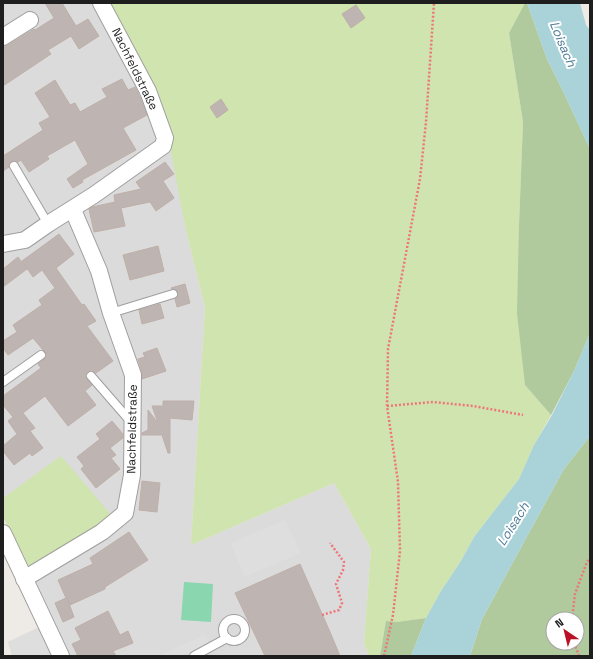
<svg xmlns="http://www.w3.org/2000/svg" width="593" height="659" font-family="'Space Grotesk',sans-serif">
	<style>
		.residential { fill: #dcdbdb }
		.grass { fill: #d0e4af }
		.forest { fill: #b0ca9d; fill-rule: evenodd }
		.pitch { fill: #89d6af }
		.parking { fill: #dedede }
		.water { fill: #a9d3d8 }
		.building { fill: #beb5b2; stroke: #beafa8 }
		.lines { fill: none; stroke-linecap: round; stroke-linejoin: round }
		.lane-casing { stroke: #9f9f9f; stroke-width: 10 }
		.street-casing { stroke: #9f9f9f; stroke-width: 18 }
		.path { stroke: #ee7679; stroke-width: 2.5; stroke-dasharray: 2 2; stroke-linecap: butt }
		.lane { stroke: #fff; stroke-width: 8 }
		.street { stroke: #fff; stroke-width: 16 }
		.labels { text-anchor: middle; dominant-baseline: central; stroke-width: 4; stroke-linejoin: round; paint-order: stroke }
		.street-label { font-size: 12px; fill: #1e1e1e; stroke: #fff }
		.water-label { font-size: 13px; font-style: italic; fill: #4c7b96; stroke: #fff }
	</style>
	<rect width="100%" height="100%" fill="#eeeae5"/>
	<path class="residential" d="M3,3H106L171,136L185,226L205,308L191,545L334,483L371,549L364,643L369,656H65L34,588L3,498Z"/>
	<g class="grass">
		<path d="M106,3H525L509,33L523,122L519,225L525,385L551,415L534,445L519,479L474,537L461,561L441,591L426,618L397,622H386L380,656H369L364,643L371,549L334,483L191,545L205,308L185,226L170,147Z"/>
		<path d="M61,456L113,517L30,571L3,517V498Z"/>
	</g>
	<g class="forest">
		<path d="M525,3H527L547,59L562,89L590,149V333L574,371L551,415L525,385L517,313L519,225L523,122L509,33Z"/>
		<path d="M590,436V656H470L482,619L530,531L564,469ZM553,619H577V643H553Z"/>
		<path d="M426,618L411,656H380L386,621L397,622Z"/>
	</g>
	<path class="pitch" d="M184,582L213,584L211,622L181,620Z"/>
	<g class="parking">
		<path d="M285,520L301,553L244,577L231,543Z"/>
		<path d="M39,627L52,656H12L8,642Z"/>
		<path d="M205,635L209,643L180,656H158Z"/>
	</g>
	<g class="water">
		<path d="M527,3H580L586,25L590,30V149L562,89L547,59Z"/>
		<path d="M590,333V436L564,469L530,531L482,619L470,656H411L426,618L441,591L461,561L474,537L519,479L534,445L552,415L574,371Z"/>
	</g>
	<g class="building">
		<path d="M45,3H62L76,26L88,19L99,36L79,49L71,36L48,50L51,54L3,86V46L8,45L34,29L35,30L54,18Z"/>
		<path d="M356,5L365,18L351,28L342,14Z"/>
		<path d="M122,79L128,90L135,87L140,97L147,115L123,128L136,150L82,180L83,182L73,188L67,179L88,164L75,140L47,156L49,159L29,172L21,160L18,162L14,161H12L9,164V167L3,171V156L43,130L39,123L50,117L35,93L55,80L70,105L75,103L80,112L107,97L102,89Z"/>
		<path d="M221,99L228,110L217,118L210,107Z"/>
		<path d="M165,162L174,174L163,181L174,198L156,211L150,202L121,208L125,226L94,232L89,209L92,207L115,202L114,195L141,189L136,182Z"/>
		<path d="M59,234L74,254L56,268L82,305L84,304L96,321L87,326L113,361L96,373L92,371H90L87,372L86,375V377L92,385L85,391L96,405L68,426L45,396L23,413L35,428L30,431L43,448L32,456L30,453L14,465L3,451V446L17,434L8,421L13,417L3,405V396L41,368L38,364L44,359L47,356L45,352L43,350L33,338L8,355L3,348V341L17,332L13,325L42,305L39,300L55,288L42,270L33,277L22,261Z"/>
		<path d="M158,246L164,271L130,280L123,255Z"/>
		<path d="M18,257L27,269L3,287V269Z"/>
		<path d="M185,284L190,303L177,307L175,299L177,297L178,293L176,290L172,289L171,288Z"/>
		<path d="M160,304L164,318L142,324L139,310Z"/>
		<path d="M157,348L166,371L142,379V372L138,359L145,357L143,353Z"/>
		<path d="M163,401H194L192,420L170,418V453H168L162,435H142V433L148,430V410L158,423L152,406H163Z"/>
		<path d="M112,421L123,434V438L110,448L116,455L111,458L120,469L96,488L81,469L84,466L77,457L100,439L96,434Z"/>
		<path d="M142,481L160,483L157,512L139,510Z"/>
		<path d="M129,532L148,560L105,587V589L70,605L67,598L74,617L63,622L55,603L66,598L58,580L93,564L90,558Z"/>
		<path d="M300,564L330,632L340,656H265L235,593Z"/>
		<path d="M108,611L120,635L128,631L133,643L113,651L116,656H78L72,644L81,640L75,628Z"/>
	</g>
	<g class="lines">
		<defs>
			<g id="lane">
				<path d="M14,166L48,224"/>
				<path d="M111,313L173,294"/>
				<path d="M91,376L131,422"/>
				<path d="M3,382L41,355"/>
				<circle cx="234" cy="630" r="11"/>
				<path d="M194,656L227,638"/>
			</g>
			<g id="street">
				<path d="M3,37L30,20"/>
				<path d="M3,244L25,240L48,224L94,195L163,146L165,138L148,91L101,3"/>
				<path d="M3,533L61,656"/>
				<path d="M24,579L102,532L125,513L132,475L133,375L111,313L99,271L73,210"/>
			</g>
		</defs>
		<use href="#lane" class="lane-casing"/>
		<use href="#street" class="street-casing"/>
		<g class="path">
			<path d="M387,406L433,402L473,406L523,415"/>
			<path d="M322,615L339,610L342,603L336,584L343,570L344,562L330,543"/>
			<path d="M572,619L575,594L587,562L590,558"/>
			<path d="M574,643L579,656"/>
			<path d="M384,656L393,615L400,551L398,482L387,406L388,349L420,179L426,122L434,3"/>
		</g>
		<use href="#lane" class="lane"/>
		<use href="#street" class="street"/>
	</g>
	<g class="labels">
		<g class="street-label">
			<text transform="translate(135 69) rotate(64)">Nachfeldstraße</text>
			<text transform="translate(132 429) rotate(-89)">Nachfeldstraße</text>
		</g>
		<g class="water-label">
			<text transform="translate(563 44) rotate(67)">Loisach</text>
			<text transform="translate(513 524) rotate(-58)">Loisach</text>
		</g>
	</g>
	<rect width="593" height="659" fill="none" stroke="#1e1e1e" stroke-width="8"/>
	<g transform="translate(565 631) rotate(325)"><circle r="19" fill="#ffffff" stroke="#a5a5a5"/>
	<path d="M0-3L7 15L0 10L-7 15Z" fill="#ba1127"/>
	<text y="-6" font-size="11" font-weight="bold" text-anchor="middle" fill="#1e1e1e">N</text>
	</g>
</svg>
